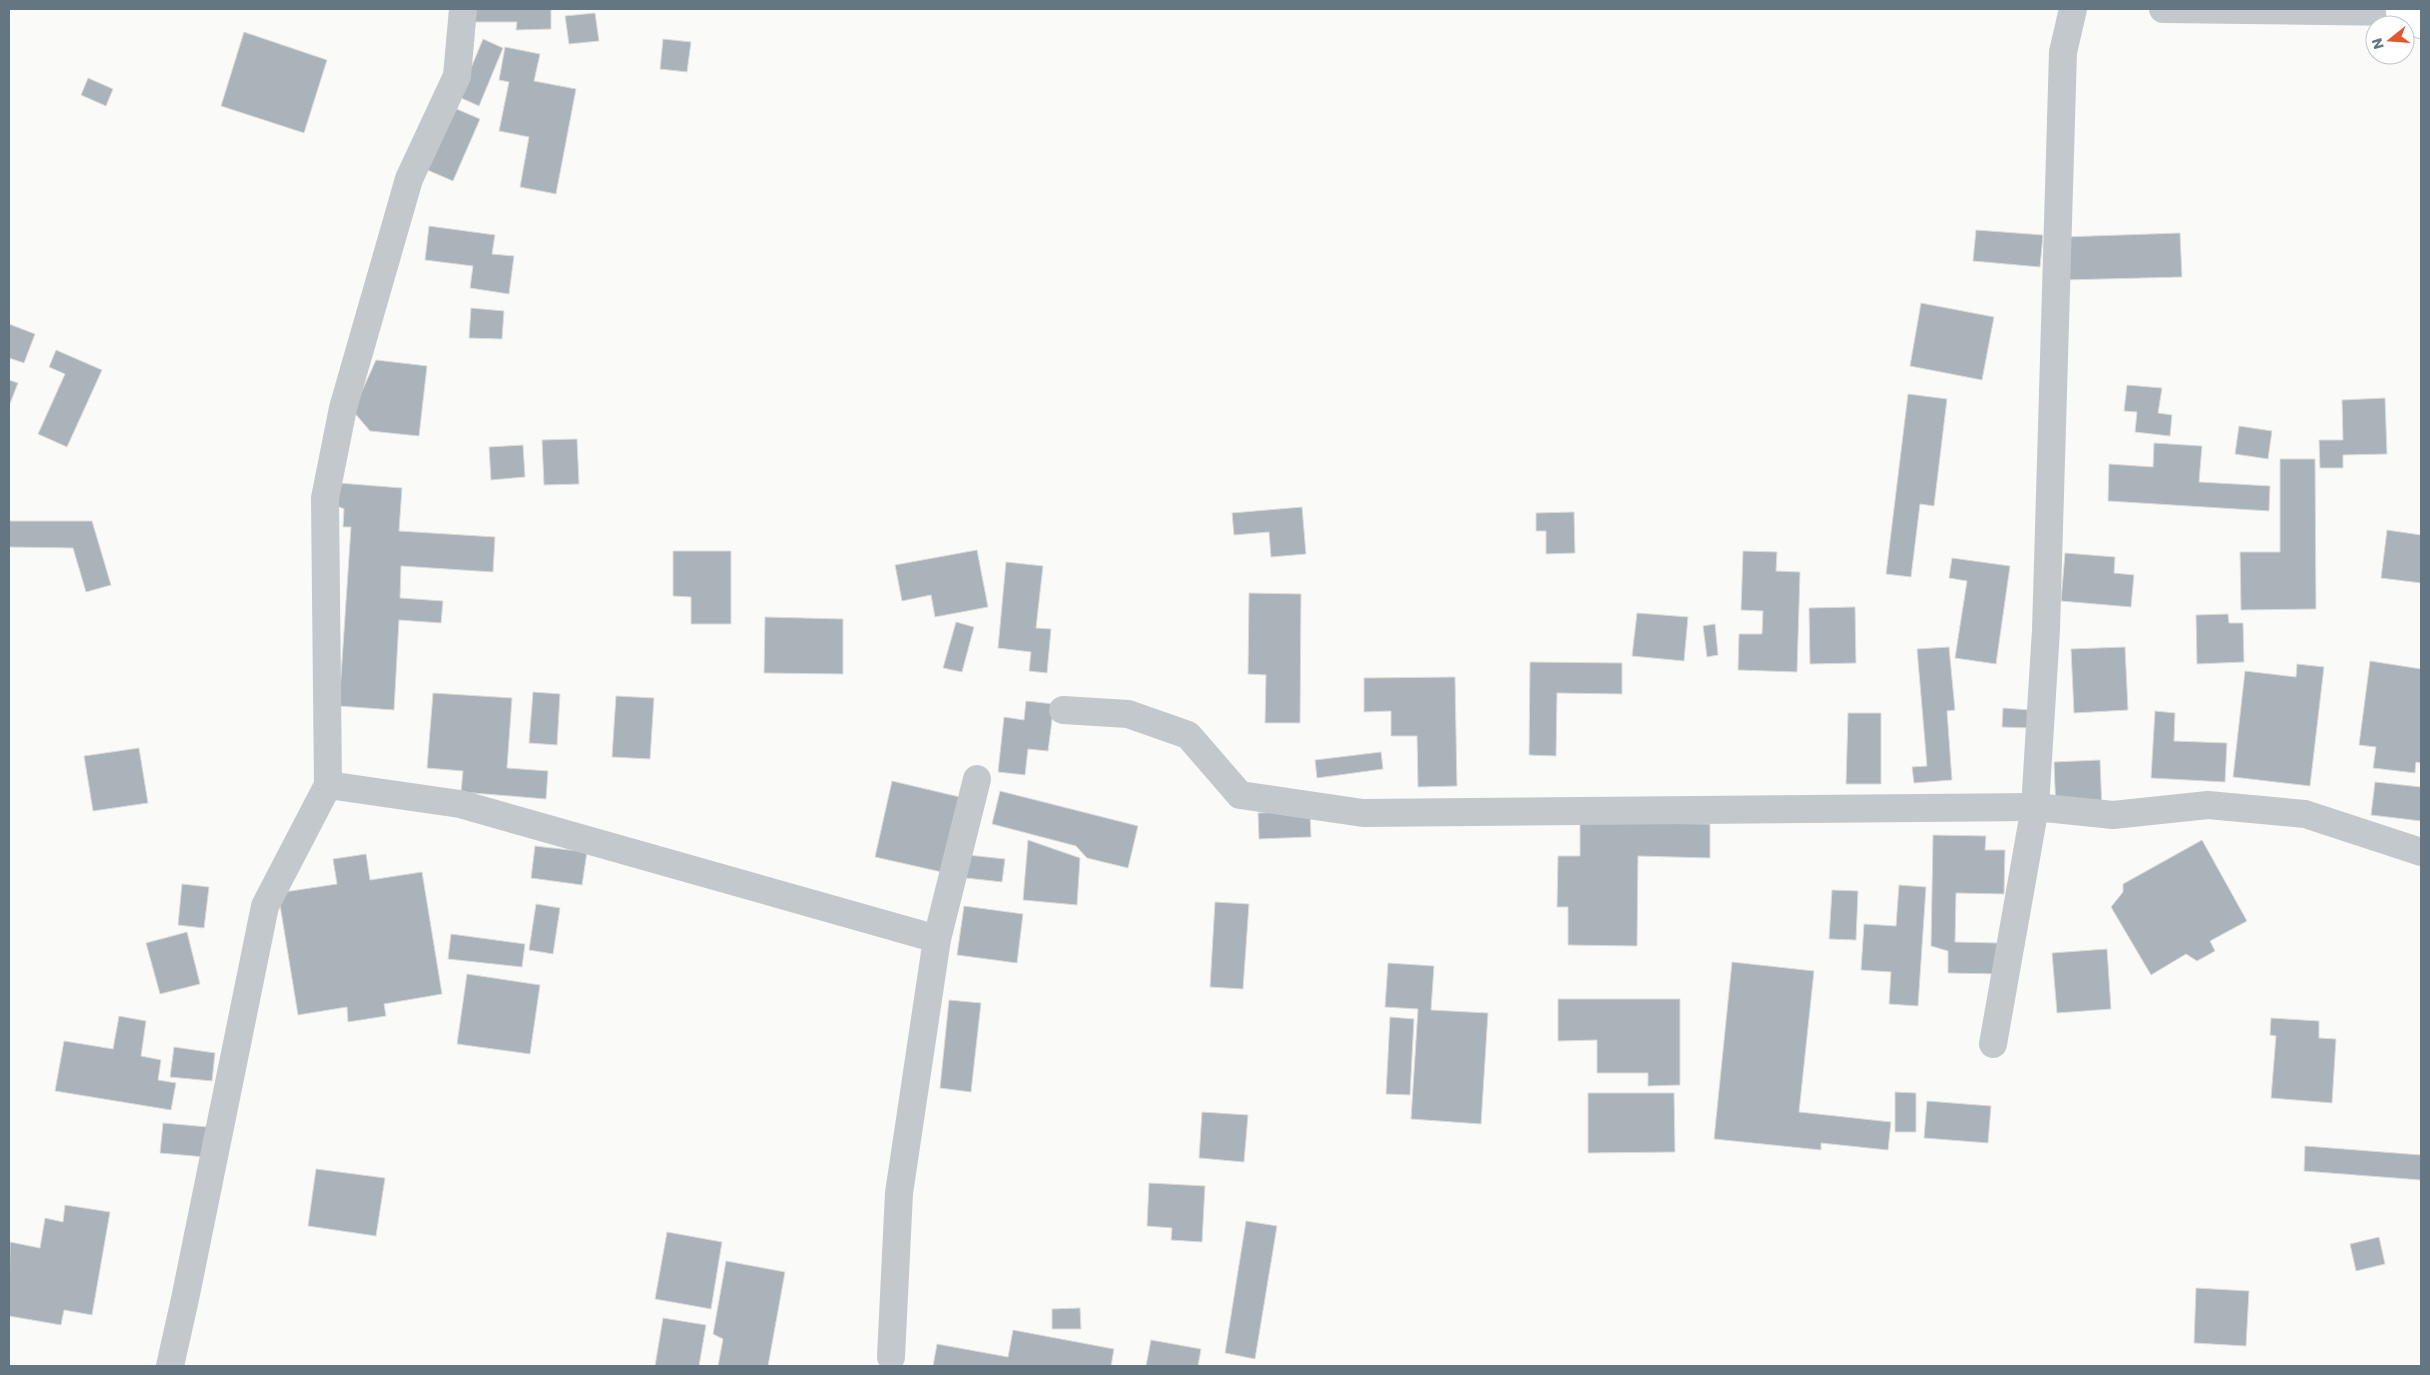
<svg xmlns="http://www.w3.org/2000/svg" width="2430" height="1375" font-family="Poppins,sans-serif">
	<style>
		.building { fill: #aab3b9; stroke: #dcdcda }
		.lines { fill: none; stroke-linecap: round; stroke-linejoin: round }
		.secondary-casing { stroke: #b3babf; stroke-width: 30 }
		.street { stroke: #c3c8cc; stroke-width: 28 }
		.secondary { stroke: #fff; stroke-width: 28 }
	</style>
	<rect width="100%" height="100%" fill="#fafaf8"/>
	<g class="building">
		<path d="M475,9H551V29L516,30L517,22H475Z"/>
		<path d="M595,13L599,41L569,44L565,16Z"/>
		<path d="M244,32L327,60L304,133L221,106Z"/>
		<path d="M483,39L503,48L479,106L459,97Z"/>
		<path d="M663,39L691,42L687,72L660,69Z"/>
		<path d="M505,47L540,54L534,81L576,89L556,194L520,187L529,137L499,131L509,82L499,80Z"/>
		<path d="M88,78L113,89L106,106L81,95Z"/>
		<path d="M452,107L480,119L453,181L425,169Z"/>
		<path d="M429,226L495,235L492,254L514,256L509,294L470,288L473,266L425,260Z"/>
		<path d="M1976,230L2043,235L2040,267L1973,261Z"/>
		<path d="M2180,233L2182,277L2064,280L2062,237Z"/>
		<path d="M1921,303L1994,317L1982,380L1910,366Z"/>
		<path d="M471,308L504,311L502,339L469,338Z"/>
		<path d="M9,324L35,334L24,363L9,358Z"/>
		<path d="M56,350L102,370L67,447L38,434L65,374L49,367Z"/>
		<path d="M376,360L427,366L419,436L370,431L353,411Z"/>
		<path d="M9,380L18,383L9,406Z"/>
		<path d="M2127,385L2162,388L2158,413L2172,415L2170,436L2135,432L2137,412L2124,411Z"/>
		<path d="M1908,394L1947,399L1934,506L1920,504L1911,577L1886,574Z"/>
		<path d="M2385,398L2387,454L2343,455V468H2320L2319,440H2343L2342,400Z"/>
		<path d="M2239,426L2272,431L2268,459L2235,454Z"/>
		<path d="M577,439L579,484L544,485L542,440Z"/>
		<path d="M2154,443L2202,446L2199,482L2270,486L2269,511L2108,501L2109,464L2153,467Z"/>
		<path d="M523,445L525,477L491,480L489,447Z"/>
		<path d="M2280,459H2315L2316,609L2241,610L2240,552H2280Z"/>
		<path d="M339,483L402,488L399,531L495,537L493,572L401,566L400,598L443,601L441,623L399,620L394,710L339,706L351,527H343L344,509L337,506Z"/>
		<path d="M1302,507L1306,554L1271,557L1269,532L1234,535L1232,513Z"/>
		<path d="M1574,512L1575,553L1546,554V531H1536V513Z"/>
		<path d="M9,521H92L111,585L86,592L73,548L9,547Z"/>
		<path d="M2387,530L2421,535V583L2381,578Z"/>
		<path d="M977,550L988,607L935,617L931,595L902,601L895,565Z"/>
		<path d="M673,551H731V624H691V597L673,596Z"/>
		<path d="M1743,551L1777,552L1776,571L1800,572L1797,672L1738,670L1739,634H1762L1763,611L1741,610Z"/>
		<path d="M2065,553L2115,557L2114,573L2134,575L2131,607L2061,601Z"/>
		<path d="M1952,558L2010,566L1996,664L1955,658L1967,581L1949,578Z"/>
		<path d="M1006,562L1043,566L1036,628L1051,629L1047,673L1029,671L1031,652L998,648Z"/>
		<path d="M1249,593L1301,594L1300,723H1265L1266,675L1248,674Z"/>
		<path d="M1855,607L1856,663L1810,664L1809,608Z"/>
		<path d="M1637,613L1688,617L1684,661L1632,656Z"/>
		<path d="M2228,614L2229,623H2243L2244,662L2197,664L2196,615Z"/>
		<path d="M765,617L843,619V674L764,673Z"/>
		<path d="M956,622L974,627L962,672L943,668Z"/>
		<path d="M1715,624L1718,655L1707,657L1703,626Z"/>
		<path d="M1949,647L1955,710L1947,711L1952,780L1914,783L1912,767L1927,766L1917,649Z"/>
		<path d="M2125,647L2128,710L2074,713L2071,649Z"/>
		<path d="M2370,661L2421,669V763L2416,762L2415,773L2373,768L2376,747L2359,745Z"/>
		<path d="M1530,662L1622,663V694L1557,693L1556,756L1529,755Z"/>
		<path d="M2297,664L2324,667L2310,786L2233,777L2245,671L2296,677Z"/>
		<path d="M1455,677L1457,786L1418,787L1417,736H1391V711L1364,712V678Z"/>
		<path d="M533,692L560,694L557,745L529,743Z"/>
		<path d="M433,693L512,698L507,768L548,771L546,799L461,792L463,771L427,768Z"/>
		<path d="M616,696L654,698L650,759L612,757Z"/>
		<path d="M1026,701L1054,704L1048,751L1028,749L1025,775L998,772L1004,717L1024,720Z"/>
		<path d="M2003,708L2030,710L2029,728L2002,727Z"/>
		<path d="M2155,711L2175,713L2174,741L2227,743L2225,782L2151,778Z"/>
		<path d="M1848,713H1881V784H1846Z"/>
		<path d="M139,748L148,803L93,811L84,756Z"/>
		<path d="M1381,752L1383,769L1317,778L1315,760Z"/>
		<path d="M2100,760L2102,810L2056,812L2054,762Z"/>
		<path d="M892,781L964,798L946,873L875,857Z"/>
		<path d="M2375,782L2421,787V821L2371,815Z"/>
		<path d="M1000,791L1138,826L1128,868L1087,858L1076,846L992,824Z"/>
		<path d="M1310,811L1311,837L1259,839L1258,813Z"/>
		<path d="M1580,822L1710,824V858L1638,856L1637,946L1568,945V907H1557L1558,856H1580Z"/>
		<path d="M1933,835L1986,836L1985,850H2005L2004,894L1956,893L1955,942L1998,943V974L1948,973V951L1931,946Z"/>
		<path d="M1028,840L1080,858L1077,905L1023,900Z"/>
		<path d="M2202,840L2247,921L2210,941L2215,951L2197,961L2186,954L2151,975L2111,907L2123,892V884Z"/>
		<path d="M535,846L587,852L582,885L531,878Z"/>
		<path d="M366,854L370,880L422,872L442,994L384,1004L386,1016L348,1022L347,1007L298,1015L278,893L337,884L333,859Z"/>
		<path d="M968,855L1005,859L1002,882L966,878Z"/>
		<path d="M182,884L209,887L204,928L178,925Z"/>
		<path d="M1899,885L1926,887L1918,1006L1889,1004L1891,972L1861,970L1864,924L1896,926Z"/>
		<path d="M1832,890L1858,891L1856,940L1829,939Z"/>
		<path d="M1215,902L1249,904L1243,989L1210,987Z"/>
		<path d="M536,904L560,908L553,954L529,950Z"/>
		<path d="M964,906L1023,914L1017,963L957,955Z"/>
		<path d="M187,932L200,984L160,994L146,943Z"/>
		<path d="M451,934L525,944L522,967L448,959Z"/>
		<path d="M2107,949L2111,1009L2057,1013L2052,953Z"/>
		<path d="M1732,962L1814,971L1799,1112L1891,1122L1888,1150L1821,1143V1150L1714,1139Z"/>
		<path d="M1388,963L1434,966L1431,1010L1488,1013L1481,1124L1411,1119L1418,1009L1385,1007Z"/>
		<path d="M467,974L540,985L530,1054L457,1044Z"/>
		<path d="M1558,999H1680V1085L1648,1086V1073H1597V1040L1558,1041Z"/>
		<path d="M949,1000L981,1003L971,1092L940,1088Z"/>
		<path d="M119,1016L146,1021L141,1056L161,1060L158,1080L176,1083L171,1110L55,1091L64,1041L113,1049Z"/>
		<path d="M1390,1017L1414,1019L1410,1095L1386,1094Z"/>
		<path d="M2271,1018L2319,1021V1038L2336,1039L2332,1103L2271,1098L2276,1036L2270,1035Z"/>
		<path d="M174,1047L215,1053L212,1081L170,1077Z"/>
		<path d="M1895,1092L1916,1093V1132H1895Z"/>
		<path d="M1588,1093H1674L1675,1152L1588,1153Z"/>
		<path d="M1927,1101L1991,1106L1988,1143L1924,1138Z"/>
		<path d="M1202,1112L1248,1115L1244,1162L1199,1158Z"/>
		<path d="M163,1123L208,1127L205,1157L160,1153Z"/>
		<path d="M2305,1146L2421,1155V1180L2304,1171Z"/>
		<path d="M316,1169L385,1178L376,1236L308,1226Z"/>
		<path d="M1149,1183L1205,1186L1202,1242L1171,1240L1172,1228L1147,1226Z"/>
		<path d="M65,1205L110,1212L92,1315L64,1310L61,1325L9,1316L10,1242L40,1248L45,1218L63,1222Z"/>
		<path d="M1246,1221L1277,1226L1255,1359L1225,1353Z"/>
		<path d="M667,1232L722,1242L711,1309L655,1299Z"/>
		<path d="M2379,1237L2385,1264L2356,1271L2350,1244Z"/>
		<path d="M726,1261L785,1272L768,1366H718L723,1339L713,1334Z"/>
		<path d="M2196,1288L2249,1291L2246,1346L2194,1343Z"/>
		<path d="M1080,1308L1081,1329H1052V1309Z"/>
		<path d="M663,1318L706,1325L699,1366H655Z"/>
		<path d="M1013,1330L1114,1349L1111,1366H933L937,1344L1008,1357Z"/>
		<path d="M1151,1340L1201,1349L1198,1366H1146Z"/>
	</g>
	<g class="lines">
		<defs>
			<path id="secondary" d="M2400,9V12L2421,24"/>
		</defs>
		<use href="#secondary" class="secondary-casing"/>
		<g class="street">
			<path d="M2163,9L2400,12"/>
			<path d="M1063,710L1128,714L1188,735L1240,795L1363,813L2035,807L2113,815L2208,805L2305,814L2421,852"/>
			<path d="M328,785L460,804L937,939"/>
			<path d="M1993,1044L2035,807L2046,630L2063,52L2073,9"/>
			<path d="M891,1357L899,1193L937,939L977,779"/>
			<path d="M170,1366L185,1299L265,906L328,785L325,498L343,408L409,179L457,76L463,9"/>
		</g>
		<use href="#secondary" class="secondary"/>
	</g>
	<rect width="2430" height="1375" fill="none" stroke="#657683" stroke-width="20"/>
	<g transform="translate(2390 40) rotate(253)"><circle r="24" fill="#ffffff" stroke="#c1c8cd"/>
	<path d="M0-4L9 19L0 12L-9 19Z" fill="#e4572e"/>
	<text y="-8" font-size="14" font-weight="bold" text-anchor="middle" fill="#657683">N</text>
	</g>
</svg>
